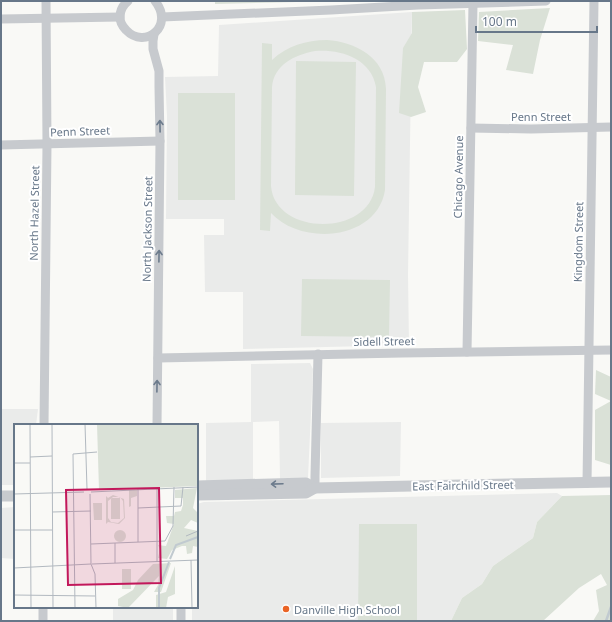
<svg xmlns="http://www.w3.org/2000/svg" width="612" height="622" font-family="'Noto Sans',sans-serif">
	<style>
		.built { fill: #eaebea }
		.green { fill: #dae1d7; fill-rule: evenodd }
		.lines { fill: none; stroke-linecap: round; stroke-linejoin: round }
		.stream { stroke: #c1cad0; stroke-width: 2.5 }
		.minor { stroke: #c7cace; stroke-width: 9 }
		.tertiary { stroke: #c7cace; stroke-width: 11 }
		.oneway { stroke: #6c7b8c }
		.poi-dot { fill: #ea6425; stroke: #fff; stroke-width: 1.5 }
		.labels { text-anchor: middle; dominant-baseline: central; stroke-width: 4; stroke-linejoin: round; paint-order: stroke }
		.street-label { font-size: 11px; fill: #677789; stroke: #fff }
		.poi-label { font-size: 11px; fill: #677789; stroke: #fff; text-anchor: start }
		.inset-river { fill: none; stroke: #c1cad0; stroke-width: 2 }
		.inset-road { fill: none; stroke: #b2b9c0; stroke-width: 1 }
		.view { fill: #c2185b; fill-opacity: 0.15; stroke: #c2185b; stroke-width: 2 }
		.inset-edge { fill: none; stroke: #677789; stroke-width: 2 }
	</style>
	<rect width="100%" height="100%" fill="#f9f9f6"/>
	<g class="built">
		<path d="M412,12L408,275L409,345L243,349V292H205L204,235H224V219H166L167,116L165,77L218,76L219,25Z"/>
		<path d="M310,363L313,369L308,478L280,479L279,421L253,422V480L206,481V423L251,422V364Z"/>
		<path d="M1,409H38L36,425H15V485H1Z"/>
		<path d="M401,422L400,476L321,478V423Z"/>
		<path d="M557,493L562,496L537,522L533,538L493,566L482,584L462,598L451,621H192V607H197V504L204,502Z"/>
		<path d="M15,507V559L1,558V508Z"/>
		<rect x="113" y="607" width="60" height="14"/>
	</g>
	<g class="green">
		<path d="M215,1H339L215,4Z"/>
		<path d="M550,8L540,40L533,74L506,70L513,45L478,41L479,12Z"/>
		<path d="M465,10L467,49L457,62H424L418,87L426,112L411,117L399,113L403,48L412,33V12Z"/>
		<path d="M327,40C355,42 385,57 386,89L385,190C377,241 301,246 271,213L270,231L260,230L262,43L272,44V60C287,46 306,40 327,40ZM315,51C340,49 371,58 376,87L375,187C369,237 275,236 271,186L272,87C274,65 294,55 315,51Z"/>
		<path d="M296,61L356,62L354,196L295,195Z"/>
		<rect x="178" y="93" width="57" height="107"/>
		<path d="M302,279L390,280L389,337L301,336Z"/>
		<path d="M596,370L611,377V401L595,394Z"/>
		<path d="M611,401V465L595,460V410Z"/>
		<path d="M611,495V621H593L599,611L596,590L607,585L601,574L579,588L543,621H451L462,598L482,584L493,566L533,538L537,522L562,496Z"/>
		<path d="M359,524H417V621H358Z"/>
	</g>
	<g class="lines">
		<path class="stream" d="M606,621L611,607"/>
		<g class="minor">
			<path d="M128,1C123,5 120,10 120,17C120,22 122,26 126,30C145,50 175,26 155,1"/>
			<path d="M162,17L331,10L418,5L546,1"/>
			<path d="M1,19L120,17"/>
			<path d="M154,34L153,41V49L159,71V87L160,141L157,425"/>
			<path d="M471,128L531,129L611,127"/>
			<path d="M1,145L160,141"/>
			<path d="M467,352L473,3"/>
			<path d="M158,358L402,353L611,350"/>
			<path d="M44,425L47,144L46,1"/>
			<path d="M587,483L594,1"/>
			<path d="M315,488V476L318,354"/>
			<path d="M43,621V607"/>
			<path d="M181,621V607"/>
		</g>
		<g class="tertiary">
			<path d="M197,486L306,483L315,488"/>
			<path d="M197,495L306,493L315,488L611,482"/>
			<path d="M1,496H15"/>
		</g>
	</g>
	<defs><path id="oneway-shaft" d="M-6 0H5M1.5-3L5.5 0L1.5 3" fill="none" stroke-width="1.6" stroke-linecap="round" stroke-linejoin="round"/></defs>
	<g class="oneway">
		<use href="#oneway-shaft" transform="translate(160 126) rotate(-91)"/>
		<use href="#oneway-shaft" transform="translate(159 256) rotate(-89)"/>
		<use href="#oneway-shaft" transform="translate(157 386) rotate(-89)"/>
		<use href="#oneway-shaft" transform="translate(277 484) rotate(178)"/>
	</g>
	<circle class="poi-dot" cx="286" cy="609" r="4"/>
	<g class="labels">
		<g class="street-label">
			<text x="541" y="116">Penn Street</text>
			<text transform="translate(80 131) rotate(-2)">Penn Street</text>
			<text transform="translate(458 177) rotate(-89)">Chicago Avenue</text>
			<text transform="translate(34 213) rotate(-89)">North Hazel Street</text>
			<text transform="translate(147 229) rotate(-89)">North Jackson Street</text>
			<text transform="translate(578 242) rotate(-89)">Kingdom Street</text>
			<text transform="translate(384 341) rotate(-1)">Sidell Street</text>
			<text transform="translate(463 485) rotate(-1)">East Fairchild Street</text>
		</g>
		<g class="poi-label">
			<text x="294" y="609">Danville High School</text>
		</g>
	</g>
	<g transform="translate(14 424)">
		<rect width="184" height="184" fill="#f9f9f6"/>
		<path d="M83,0H184V62L85,66ZM183,64L179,84L184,89V99L177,96L170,104L184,107V123L179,122L178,129L173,130L172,122H168L158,126L153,135L144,134L146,125L144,121L152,122L160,100L153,99L152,92H160L161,88L167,87L169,81V74H161V66ZM115,66H123V72L117,74V82L115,83ZM99,71L110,75L111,94L105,100L94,98L92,100V72L94,74ZM99,73H106L109,77L110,94L104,99L97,98L94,94V77ZM97,74H106V95H97ZM79,79H88V96H80ZM100 112a6 6 0 1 1 12 0a6 6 0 1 1-12 0ZM157,139L147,168H140L144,161L145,152L114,184L104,182V175L119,166L124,156L139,140ZM161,142V170L154,173L152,184H142V171L152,168ZM108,145H117V165H108Z" fill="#dae1d7" fill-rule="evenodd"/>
		<path class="inset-river" d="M156,135L162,121L184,113M145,184V164L155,138"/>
		<path class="inset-road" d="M16,0L17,184M38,0L39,184M71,0L73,65M16,33L38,32M0,39H16M143,64V138M124,65V118M77,68L184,63M0,70L70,68M76,70L77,140L81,150L82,184M124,84L167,82L169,63M38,88L77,87M0,106H38M172,112L184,107M77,120L151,117L159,102L160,63M177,136L178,184M101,139V119M78,140L184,136M38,142L77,140M0,144L38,142M0,171L81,172M61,184L59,30L83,28"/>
		<path class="view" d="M145,64L147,159L54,161L52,66Z"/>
		<rect width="184" height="184" class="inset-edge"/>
	</g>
	<rect width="612" height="622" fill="none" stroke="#677789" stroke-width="4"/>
	<path d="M476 26v6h121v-6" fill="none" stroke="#677789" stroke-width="2"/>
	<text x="482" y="26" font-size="12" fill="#677789" stroke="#ffffff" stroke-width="3" paint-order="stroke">100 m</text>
</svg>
